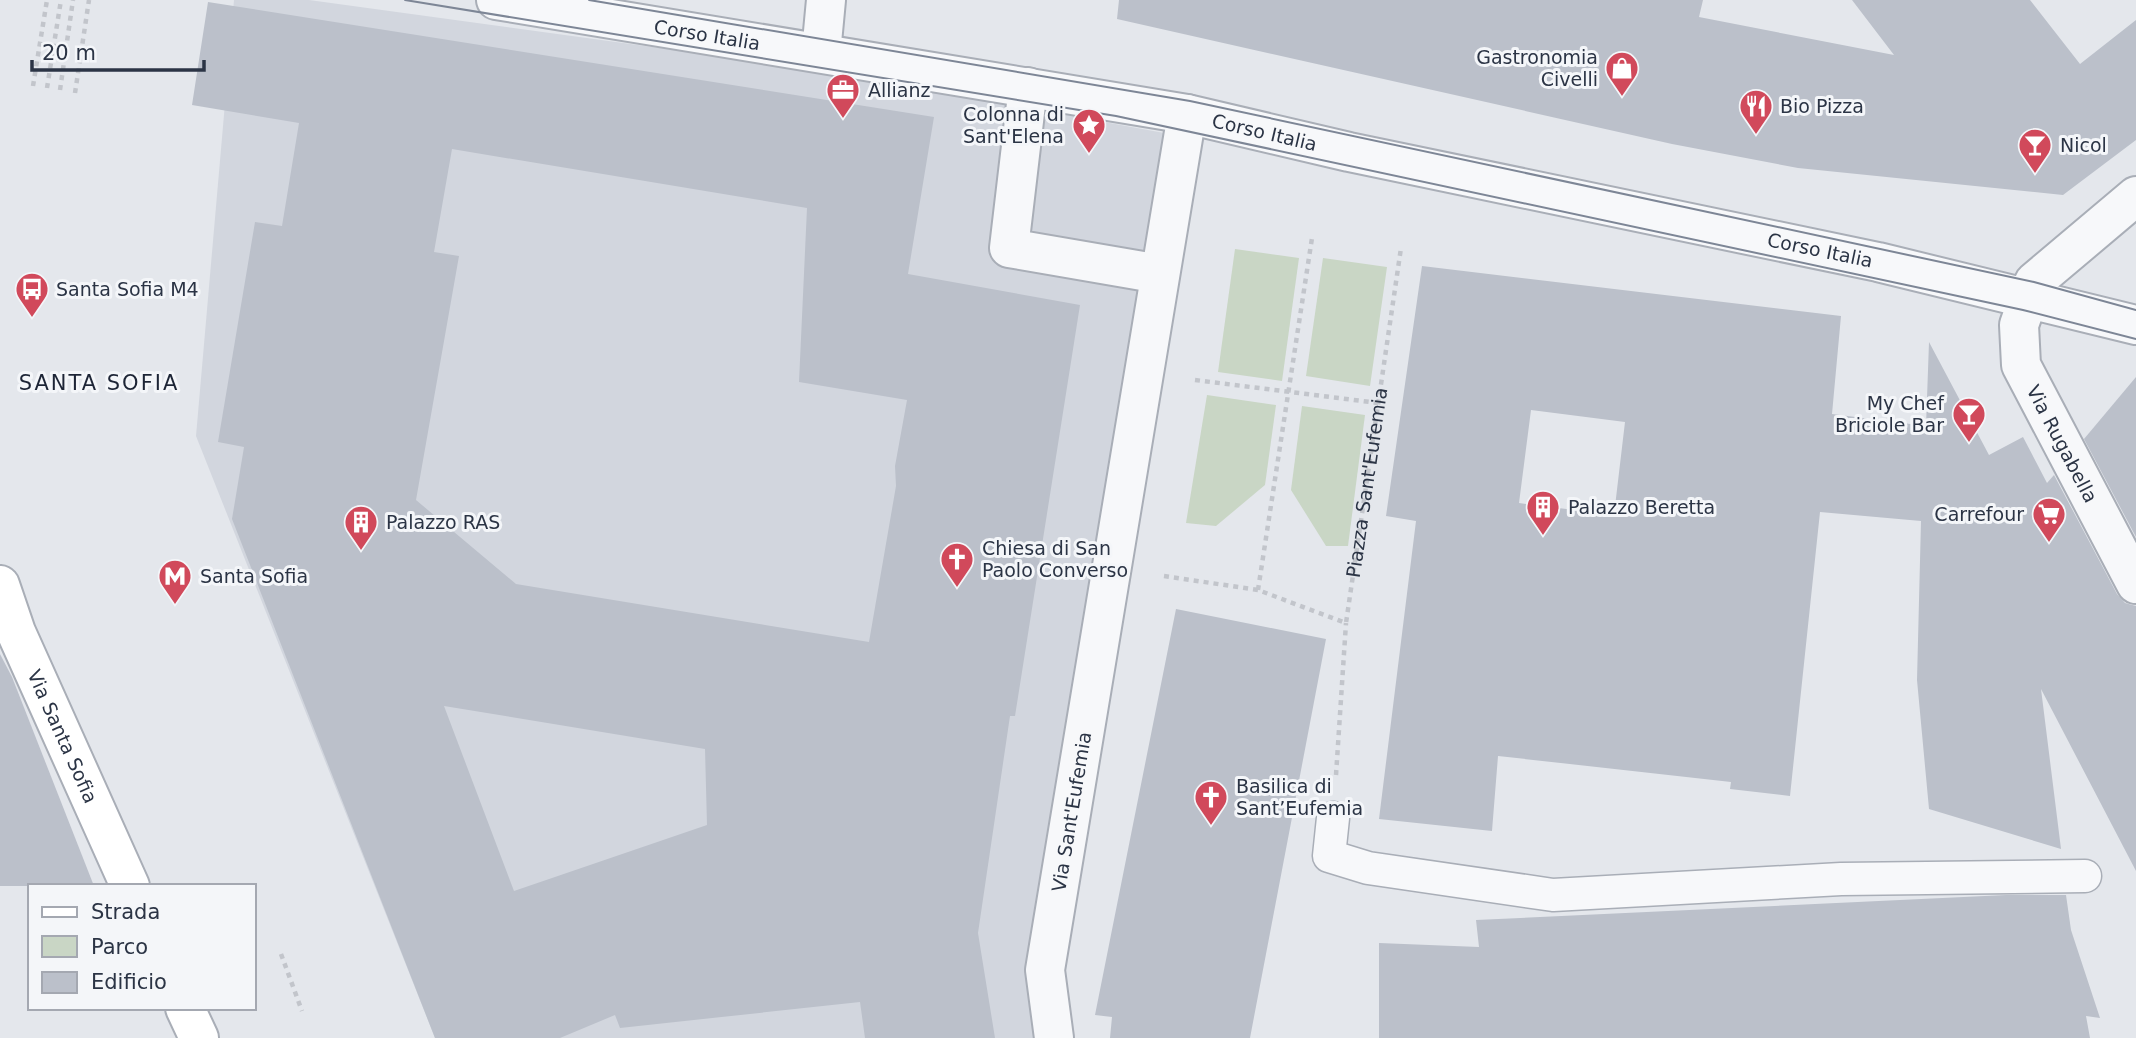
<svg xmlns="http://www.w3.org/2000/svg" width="2136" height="1038" font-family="'DejaVu Sans',sans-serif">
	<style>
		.built { fill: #d2d6de }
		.green { fill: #c9d6c5 }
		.building { fill: #bbc0ca; fill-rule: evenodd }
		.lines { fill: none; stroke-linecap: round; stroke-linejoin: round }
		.lane-casing { stroke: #a9aeb7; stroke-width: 35 }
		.street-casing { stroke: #a9aeb7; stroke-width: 42 }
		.secondary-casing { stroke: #a9aeb7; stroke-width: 42 }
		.path { stroke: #c2c5cb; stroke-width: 4.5; stroke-dasharray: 5 5; stroke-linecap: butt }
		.lane { stroke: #f7f8fa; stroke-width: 32 }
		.street { stroke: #f7f8fa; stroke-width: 38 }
		.secondary { stroke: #fff; stroke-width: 38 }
		.tram { stroke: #7d8696; stroke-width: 2 }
		.labels { text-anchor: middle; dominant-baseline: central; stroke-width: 6; stroke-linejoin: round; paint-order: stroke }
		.street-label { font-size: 19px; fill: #2b3445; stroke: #f4f6f9 }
		.poi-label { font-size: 19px; fill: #2b3445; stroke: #f4f6f9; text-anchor: start }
		.neighbourhood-label { font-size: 21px; letter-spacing: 2px; fill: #1d2536; stroke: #f4f6f9 }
	</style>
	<rect width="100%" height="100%" fill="#e4e7ec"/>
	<path class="built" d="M234,0H309L821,70L1175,135L1046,1038H435L196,436Z"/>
	<g class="green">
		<path d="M1235,249L1299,258L1282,381L1218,372Z"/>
		<path d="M1323,258L1387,267L1370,386L1306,376Z"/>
		<path d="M1207,395L1276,405L1265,485L1216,526L1186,523Z"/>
		<path d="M1302,406L1365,415L1348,546H1326L1291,490Z"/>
	</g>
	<g class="building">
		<path d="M1119,0H1703L1699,17L1894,55L1852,0H2030L2080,64L2136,20V140L2063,195L1798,168L1672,144L1117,19Z"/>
		<path d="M208,2L934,117L908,274L1080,305L1015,716H1010L978,933L995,1038H865L860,1002L620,1028L615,1015L560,1038H435L232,519L244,447L218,442L255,222L282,226L299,123L192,105ZM452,149L807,208L799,382L907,400L895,466L896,486L869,642L516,584L416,500L459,256L434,252ZM444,706L705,749L707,825L514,891Z"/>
		<path d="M1422,266L1841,316L1832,414L1926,426L1929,342L1989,455L2023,437L2047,483L2054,475L2117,594L2125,603L2136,606V871L2041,689L2061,849L1929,809L1917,680L1921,521L1820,512L1790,796L1730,789L1731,782L1498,756L1492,831L1379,819L1416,521L1386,516ZM1531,410L1625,422L1614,515L1519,503Z"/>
		<path d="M2136,377V537L2084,439Z"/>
		<path d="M1176,609L1326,639L1250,1038H1110L1112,1017L1095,1015Z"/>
		<path d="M0,654L12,677L94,886H0Z"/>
		<path d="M2006,895H2066L2071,930L2100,1018L2086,1016L2090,1038H1379V943L1479,947L1476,920Z"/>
	</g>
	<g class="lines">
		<defs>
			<path id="lane" d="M1333,818L1329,856L1368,868L1553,895L1841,879L2085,876"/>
			<g id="street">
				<path id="s2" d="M496,0L1187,114L1349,152L1878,262L2136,325"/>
				<path d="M821,53L826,0"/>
				<path d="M1028,87L1009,248L1160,274"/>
				<path id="s3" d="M2136,196L2034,282L2019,325L2021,365L2136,584"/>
				<path id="s4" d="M1054,1038L1045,970L1187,114"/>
			</g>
			<g id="secondary">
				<path id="s5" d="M0,585L16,632L130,886"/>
				<path d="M185,1008L199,1038"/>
			</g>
		</defs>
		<use href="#lane" class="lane-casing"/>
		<use href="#street" class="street-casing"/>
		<use href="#secondary" class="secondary-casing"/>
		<g class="path">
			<path d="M33,86L47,0"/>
			<path d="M47,88L61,0"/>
			<path d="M60,90L73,0"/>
			<path d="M75,93L89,0"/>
			<path d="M1195,380L1378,403"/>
			<path id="s1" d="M1164,576L1258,590L1346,623L1401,248"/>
			<path d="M1258,590L1312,238"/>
			<path d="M1336,775L1346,623"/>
			<path d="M281,954L302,1011"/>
		</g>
		<use href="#lane" class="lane"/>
		<use href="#street" class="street"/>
		<use href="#secondary" class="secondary"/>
		<g class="tram">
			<path d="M405,0L1116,116L2023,310L2136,339"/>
			<path d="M589,0L1190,101L2034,282L2136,310"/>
		</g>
	</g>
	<defs>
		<symbol id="shop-pin" viewBox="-11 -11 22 30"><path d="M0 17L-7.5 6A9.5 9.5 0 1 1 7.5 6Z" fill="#d1495b" stroke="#f4f6f9"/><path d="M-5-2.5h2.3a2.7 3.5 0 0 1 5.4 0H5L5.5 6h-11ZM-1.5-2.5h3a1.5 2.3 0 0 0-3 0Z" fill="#fff"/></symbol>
		<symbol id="office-pin" viewBox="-11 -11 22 30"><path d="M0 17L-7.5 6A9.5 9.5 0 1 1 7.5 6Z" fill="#d1495b" stroke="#f4f6f9"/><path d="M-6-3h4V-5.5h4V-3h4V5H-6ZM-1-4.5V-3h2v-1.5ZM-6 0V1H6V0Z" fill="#fff"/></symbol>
		<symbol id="restaurant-pin" viewBox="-11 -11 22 30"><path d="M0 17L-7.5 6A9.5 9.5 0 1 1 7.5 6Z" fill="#d1495b" stroke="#f4f6f9"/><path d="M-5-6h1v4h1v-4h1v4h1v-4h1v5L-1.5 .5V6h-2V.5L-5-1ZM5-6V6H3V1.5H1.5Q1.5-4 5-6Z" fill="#fff"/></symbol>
		<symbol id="sight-pin" viewBox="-11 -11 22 30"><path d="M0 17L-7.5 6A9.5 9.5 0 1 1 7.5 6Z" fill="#d1495b" stroke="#f4f6f9"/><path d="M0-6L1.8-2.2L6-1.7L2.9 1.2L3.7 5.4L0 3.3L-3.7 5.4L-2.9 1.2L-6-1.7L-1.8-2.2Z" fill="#fff"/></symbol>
		<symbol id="bar-pin" viewBox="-11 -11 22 30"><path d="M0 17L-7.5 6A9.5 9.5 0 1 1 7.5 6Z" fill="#d1495b" stroke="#f4f6f9"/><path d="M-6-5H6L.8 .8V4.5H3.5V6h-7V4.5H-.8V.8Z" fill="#fff"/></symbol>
		<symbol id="bus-pin" viewBox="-11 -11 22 30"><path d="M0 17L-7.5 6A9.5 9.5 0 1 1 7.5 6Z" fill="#d1495b" stroke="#f4f6f9"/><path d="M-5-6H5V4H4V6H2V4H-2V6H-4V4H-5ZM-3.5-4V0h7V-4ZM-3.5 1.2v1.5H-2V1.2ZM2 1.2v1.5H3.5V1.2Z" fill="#fff"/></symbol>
		<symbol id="building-pin" viewBox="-11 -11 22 30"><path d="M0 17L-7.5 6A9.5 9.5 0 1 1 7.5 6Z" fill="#d1495b" stroke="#f4f6f9"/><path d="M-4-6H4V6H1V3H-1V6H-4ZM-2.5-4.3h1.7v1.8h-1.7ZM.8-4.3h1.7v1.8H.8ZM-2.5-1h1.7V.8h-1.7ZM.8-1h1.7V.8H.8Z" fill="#fff"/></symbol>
		<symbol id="supermarket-pin" viewBox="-11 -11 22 30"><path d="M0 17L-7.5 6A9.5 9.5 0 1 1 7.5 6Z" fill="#d1495b" stroke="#f4f6f9"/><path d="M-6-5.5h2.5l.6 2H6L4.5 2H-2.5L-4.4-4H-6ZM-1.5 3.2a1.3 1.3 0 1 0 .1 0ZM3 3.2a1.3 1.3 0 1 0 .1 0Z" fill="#fff"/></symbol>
		<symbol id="church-pin" viewBox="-11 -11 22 30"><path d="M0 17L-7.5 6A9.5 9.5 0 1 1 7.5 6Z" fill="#d1495b" stroke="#f4f6f9"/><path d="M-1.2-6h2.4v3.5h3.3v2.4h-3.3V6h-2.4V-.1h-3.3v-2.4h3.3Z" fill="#fff"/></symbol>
		<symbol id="metro-pin" viewBox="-11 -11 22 30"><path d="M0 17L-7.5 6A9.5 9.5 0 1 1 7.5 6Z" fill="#d1495b" stroke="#f4f6f9"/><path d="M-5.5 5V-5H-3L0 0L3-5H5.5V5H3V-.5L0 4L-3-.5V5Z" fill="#fff"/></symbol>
	</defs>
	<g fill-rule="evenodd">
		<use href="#shop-pin" x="1603" y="49" width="38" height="52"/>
		<use href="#office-pin" x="824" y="71" width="38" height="52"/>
		<use href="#restaurant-pin" x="1737" y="87" width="38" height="52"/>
		<use href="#sight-pin" x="1070" y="106" width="38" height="52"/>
		<use href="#bar-pin" x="2016" y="126" width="38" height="52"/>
		<use href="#bus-pin" x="13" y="270" width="38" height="52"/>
		<use href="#bar-pin" x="1950" y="395" width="38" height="52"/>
		<use href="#building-pin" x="1524" y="488" width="38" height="52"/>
		<use href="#supermarket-pin" x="2030" y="495" width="38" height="52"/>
		<use href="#building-pin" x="342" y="503" width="38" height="52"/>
		<use href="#church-pin" x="938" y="540" width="38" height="52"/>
		<use href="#metro-pin" x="156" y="557" width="38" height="52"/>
		<use href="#church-pin" x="1192" y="778" width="38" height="52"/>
	</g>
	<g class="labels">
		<g class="street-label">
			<text stroke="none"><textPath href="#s2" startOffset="214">Corso Italia</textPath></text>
			<text stroke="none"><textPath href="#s2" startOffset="780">Corso Italia</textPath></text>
			<text stroke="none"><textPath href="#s2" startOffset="1348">Corso Italia</textPath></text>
			<text stroke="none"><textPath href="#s3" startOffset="308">Via Rugabella</textPath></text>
			<text stroke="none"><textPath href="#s1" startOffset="331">Piazza Sant'Eufemia</textPath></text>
			<text stroke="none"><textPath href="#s5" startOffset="164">Via Santa Sofia</textPath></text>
			<text stroke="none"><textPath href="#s4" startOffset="229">Via Sant'Eufemia</textPath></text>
		</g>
		<g class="poi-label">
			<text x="1598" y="57" text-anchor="end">Gastronomia<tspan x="1598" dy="22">Civelli</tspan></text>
			<text x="868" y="90">Allianz</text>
			<text x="1780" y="106">Bio Pizza</text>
			<text x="1064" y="114" text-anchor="end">Colonna di<tspan x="1064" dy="22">Sant'Elena</tspan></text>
			<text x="2060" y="145">Nicol</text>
			<text x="56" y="289">Santa Sofia M4</text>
			<text x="1944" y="403" text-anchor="end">My Chef<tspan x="1944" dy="22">Briciole Bar</tspan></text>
			<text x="1568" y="507">Palazzo Beretta</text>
			<text x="2024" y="514" text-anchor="end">Carrefour</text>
			<text x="386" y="522">Palazzo RAS</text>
			<text x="982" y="548">Chiesa di San<tspan x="982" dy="22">Paolo Converso</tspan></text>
			<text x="200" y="576">Santa Sofia</text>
			<text x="1236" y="786">Basilica di<tspan x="1236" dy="22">Sant’Eufemia</tspan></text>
		</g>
		<g class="neighbourhood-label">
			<text x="99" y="383">SANTA SOFIA</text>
		</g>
	</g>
	<rect x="28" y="884" width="228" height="126" fill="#f4f6f9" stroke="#a4a8b1" stroke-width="2"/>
	<rect x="42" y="907" width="35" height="10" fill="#ffffff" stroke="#a4a8b1" stroke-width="2"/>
	<text x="91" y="919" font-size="21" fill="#2b3445">Strada</text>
	<rect x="42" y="936" width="35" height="21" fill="#c9d6c5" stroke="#a4a8b1" stroke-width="2"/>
	<text x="91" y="954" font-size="21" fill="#2b3445">Parco</text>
	<rect x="42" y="972" width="35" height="21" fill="#bbc0ca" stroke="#a4a8b1" stroke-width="2"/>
	<text x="91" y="989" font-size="21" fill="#2b3445">Edificio</text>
	<path d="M32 60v10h172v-10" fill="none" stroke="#2b3445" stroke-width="3.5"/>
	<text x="42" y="60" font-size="21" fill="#2b3445" stroke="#f4f6f9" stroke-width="5" paint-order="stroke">20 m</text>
</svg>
